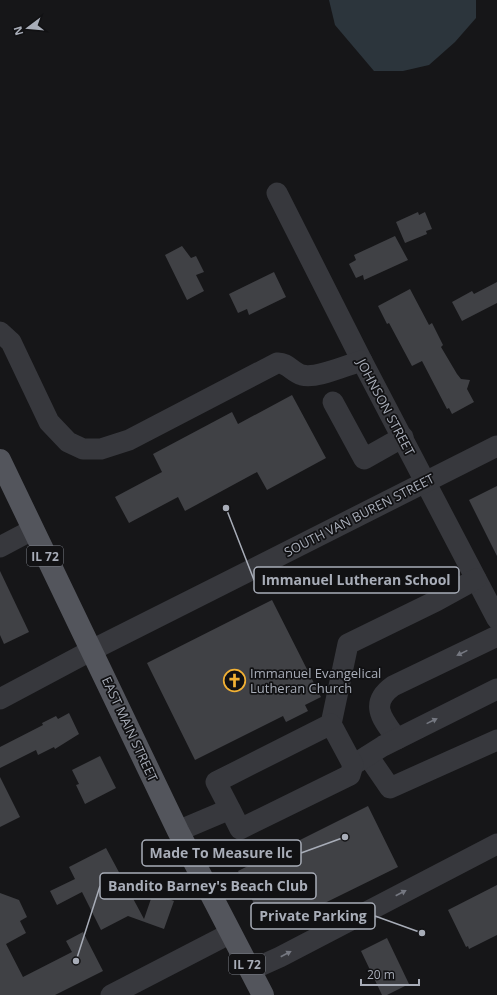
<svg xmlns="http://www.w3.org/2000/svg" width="497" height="995" font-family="'Open Sans',sans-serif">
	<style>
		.water { fill: #2c353c }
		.building { fill: #404145 }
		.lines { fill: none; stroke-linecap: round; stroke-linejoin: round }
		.minor { stroke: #37383d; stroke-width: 21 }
		.major { stroke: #53555c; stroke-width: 22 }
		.oneway { fill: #757881 }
		.labels { text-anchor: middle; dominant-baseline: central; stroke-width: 3.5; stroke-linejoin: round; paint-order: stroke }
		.shield { fill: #111113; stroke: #7b7e86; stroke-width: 1 }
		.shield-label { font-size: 12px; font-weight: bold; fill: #a8adb8 }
		.street-label { font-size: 13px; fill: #a8adb8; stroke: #111113 }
		.poi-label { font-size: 13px; fill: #a8adb8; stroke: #111113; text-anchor: start }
		.leader { fill: none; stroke: #a8adb8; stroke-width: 1.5 }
		.callout-dot { fill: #a8adb8; stroke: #111113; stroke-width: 1.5 }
		.callout { fill: #111113; stroke: #a8adb8; stroke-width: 1.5 }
		.callout-label { font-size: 14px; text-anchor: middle; font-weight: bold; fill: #a8adb8 }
	</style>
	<rect width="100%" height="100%" fill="#161618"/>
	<path class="water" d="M329,0H476V18L455,42L429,65L403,71H374L335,25Z"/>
	<g class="building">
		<path d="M418,212L419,215L425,212L432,229L426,231L427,234L405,243L396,222Z"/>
		<path d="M395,236L408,260L364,280L363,275L356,278L349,264L356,260L354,255Z"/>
		<path d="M182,246L191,258L196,256L204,272L196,275L204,291L187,300L165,255Z"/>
		<path d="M274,272L286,297L249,315L247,309L238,313L229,294Z"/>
		<path d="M497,282V303L462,321L452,302L472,291L474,294Z"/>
		<path d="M410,289L429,325L432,323L443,345L441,347L457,374L461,379L470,380L467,389L474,402L452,414L449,408L447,409L422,361L412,366L389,323L387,324L378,306Z"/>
		<path d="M292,395L326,458L267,490L257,472L185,511L178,497L129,523L115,497L162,472L153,454L232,412L238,424Z"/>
		<path d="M497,486V556L469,500Z"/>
		<path d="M0,571L29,632L4,644L0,635Z"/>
		<path d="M272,600L321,697L305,705L308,711L286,722L283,716L195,760L147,663Z"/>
		<path d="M69,713L79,734L55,749L54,747L38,755L36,750L0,768V747L43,725L42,723L56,716L58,719Z"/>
		<path d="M100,756L116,788L85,804L76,785L79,784L72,770Z"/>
		<path d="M0,777L20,817L0,827Z"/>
		<path d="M368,806L398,867L282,924L274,907L259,914L238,871Z"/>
		<path d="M106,848L144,919L153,893L174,901L164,929L128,916L101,930L82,892L57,905L50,891L75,879L69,867Z"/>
		<path d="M497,885V935L469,949L468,946L466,947L448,910Z"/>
		<path d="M0,893L19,900L27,917L20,921L26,933L6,944L23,977L72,952L66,941L83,932L103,971L55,995H0Z"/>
		<path d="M387,938L409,984L387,995H382L361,951Z"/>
	</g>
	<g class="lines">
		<g class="minor">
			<path d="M277,193L362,361L497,619"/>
			<path d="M0,332L11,342L49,422L68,442L83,449H101L129,440L277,363C287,362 292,372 302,375C317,379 346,365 362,361"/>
			<path d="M333,402L364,459L403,437"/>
			<path d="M0,547L32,530"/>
			<path d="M0,699L92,650L497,446"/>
			<path d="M331,724L348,644L436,601L476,579"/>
			<path d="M397,739C383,720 368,704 393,686L497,636"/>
			<path d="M368,756L390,788L497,740"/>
			<path d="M353,765L383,746L497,689"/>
			<path d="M178,831L230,809L240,829L350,775L353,765L331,724L216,782L230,809"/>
			<path d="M251,970L280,957L497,844"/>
			<path d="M111,995L231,933"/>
		</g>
		<path class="major" d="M0,460L178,831L263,995"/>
	</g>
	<defs><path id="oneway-solid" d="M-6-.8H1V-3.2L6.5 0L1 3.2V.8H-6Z"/></defs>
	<g class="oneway">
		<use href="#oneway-solid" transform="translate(462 653) rotate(154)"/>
		<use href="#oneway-solid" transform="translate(432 721) rotate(-26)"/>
		<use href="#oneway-solid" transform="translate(401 893) rotate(-27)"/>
		<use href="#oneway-solid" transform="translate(286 954) rotate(-28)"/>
	</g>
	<defs>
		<symbol id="church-ring" viewBox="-11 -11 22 22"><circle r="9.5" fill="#111113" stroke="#f2b134" stroke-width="1.5"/><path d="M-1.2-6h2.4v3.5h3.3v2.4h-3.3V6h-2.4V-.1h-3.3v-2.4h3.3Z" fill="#f2b134"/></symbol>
	</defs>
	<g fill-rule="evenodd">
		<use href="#church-ring" x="222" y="668" width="25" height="25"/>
	</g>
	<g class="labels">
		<g class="shield">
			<rect x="27" y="546" width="36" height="20" rx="3"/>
			<rect x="229" y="954" width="36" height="20" rx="3"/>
		</g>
		<g class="shield-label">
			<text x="45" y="556">IL 72</text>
			<text x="247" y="964">IL 72</text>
		</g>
		<g class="street-label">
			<text transform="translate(386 407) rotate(62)">JOHNSON STREET</text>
			<text transform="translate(359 515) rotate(-27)">SOUTH VAN BUREN STREET</text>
			<text transform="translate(130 729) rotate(65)">EAST MAIN STREET</text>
		</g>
		<g class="poi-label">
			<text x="250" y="673">Immanuel Evangelical<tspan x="250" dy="15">Lutheran Church</tspan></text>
		</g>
	</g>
	<path class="leader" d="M226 508L254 580M345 837L301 853M76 961L100 886M422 933L375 916"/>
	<g class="callout-dot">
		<circle cx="226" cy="508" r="4"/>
		<circle cx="345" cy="837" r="4"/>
		<circle cx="76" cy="961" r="4"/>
		<circle cx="422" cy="933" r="4"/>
	</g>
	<g class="callout">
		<rect x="254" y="567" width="205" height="26" rx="4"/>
		<rect x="142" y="840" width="159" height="26" rx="4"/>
		<rect x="100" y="873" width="216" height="26" rx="4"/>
		<rect x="251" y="903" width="124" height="26" rx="4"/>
	</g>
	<g class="callout-label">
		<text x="356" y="585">Immanuel Lutheran School</text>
		<text x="221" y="858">Made To Measure llc</text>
		<text x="208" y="891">Bandito Barney's Beach Club</text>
		<text x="313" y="921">Private Parking</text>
	</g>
	<g transform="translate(28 28) rotate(254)" stroke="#111113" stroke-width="3" paint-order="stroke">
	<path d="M0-3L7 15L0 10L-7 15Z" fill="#a8adb8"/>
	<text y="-6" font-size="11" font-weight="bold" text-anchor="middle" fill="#a8adb8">N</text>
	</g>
	<path d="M361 979v6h58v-6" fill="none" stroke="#a8adb8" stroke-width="2"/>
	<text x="367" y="979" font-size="12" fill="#a8adb8" stroke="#111113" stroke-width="3" paint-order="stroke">20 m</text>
</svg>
